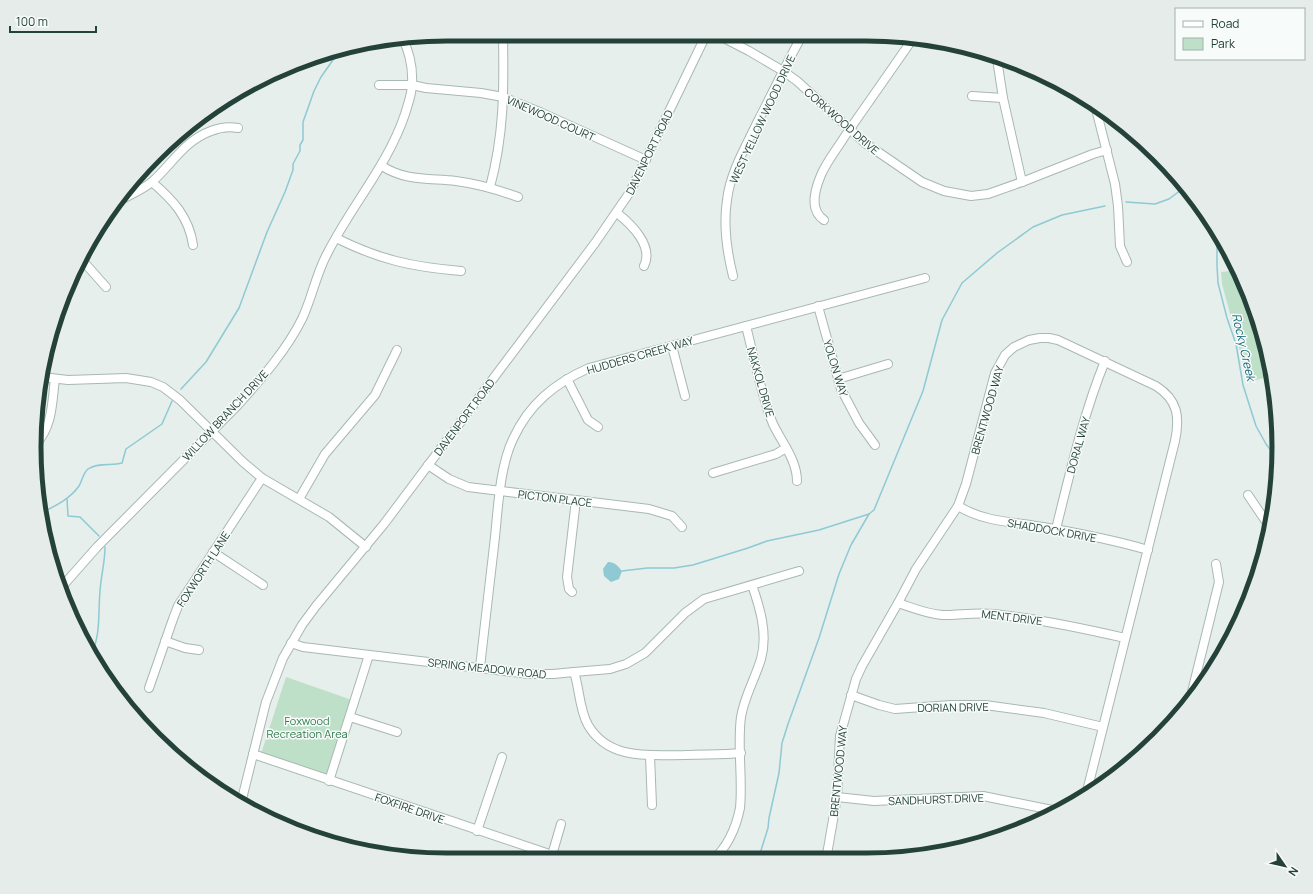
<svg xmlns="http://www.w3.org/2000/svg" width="1313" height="894" font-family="Manrope,sans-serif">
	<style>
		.green { fill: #bfe0c8 }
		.water { fill: #8ec9d4 }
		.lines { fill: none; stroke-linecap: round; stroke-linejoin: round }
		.stream { stroke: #8ec9d4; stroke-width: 1.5 }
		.minor-casing { stroke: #a8b8b2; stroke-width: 10 }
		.minor { stroke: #fff; stroke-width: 8 }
		.labels { text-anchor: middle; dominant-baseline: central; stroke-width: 3; stroke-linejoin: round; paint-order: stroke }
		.street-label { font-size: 11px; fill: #24423a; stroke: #f7fbf9 }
		.park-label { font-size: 11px; fill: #2d7a4b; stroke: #f7fbf9 }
		.water-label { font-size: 12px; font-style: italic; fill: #1c6f80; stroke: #f7fbf9 }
		.rim { fill: none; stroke: #24423a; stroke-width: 5 }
	</style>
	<rect width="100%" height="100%" fill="#e6efeb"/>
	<g class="green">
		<path d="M1238,270L1247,289L1271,370L1263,378L1247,383L1238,343L1222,284L1221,272Z"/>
		<path d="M286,677L352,700L328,773L323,775L261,754Z"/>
	</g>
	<path class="water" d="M608,562C615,562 618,566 622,571L619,579L611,582L604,576L603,569Z"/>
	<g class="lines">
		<g class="stream">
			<path d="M306,60L336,55"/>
			<path d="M1126,202L1155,204L1169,199L1185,187"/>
			<path d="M1217,232V266L1218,283L1227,318L1236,344L1243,385L1256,426L1266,444L1278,460"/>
			<path d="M181,389L206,362L239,308L267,232L285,192L293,170V164L300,151V145L303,140V122L314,91L321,77L340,50"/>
			<path d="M67,499L68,516L80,517L99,536"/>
			<path d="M41,513C55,506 70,499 79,486C82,481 83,473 88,469C98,462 111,466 122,463L126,449L162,424L172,401"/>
			<path d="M622,571L647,568H674L693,565L748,548L767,541L819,530L869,514L874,510L923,391L942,320L962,283L997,253L1033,227L1062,215L1105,206"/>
			<path d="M91,655C101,635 98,613 100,591C101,576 105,562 105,547"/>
			<path d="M758,860L768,828L769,818L779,773L782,743L788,724L819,638L839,574L851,545L869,514"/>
		</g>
		<defs>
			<g id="minor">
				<path d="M718,35L749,51L783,71L797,81L865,143L922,182L944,191L971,196L988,194L1022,182L1093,154L1107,150"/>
				<path d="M997,59L1003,98L1022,182"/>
				<path d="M379,85H412L426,88L481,93L503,97L542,113L646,160"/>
				<path d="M972,96L1003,98"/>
				<path d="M1095,105L1115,184L1118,206L1120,246L1127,262"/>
				<path d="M382,166C405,181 429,178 456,181C479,184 496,189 518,197"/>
				<path d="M152,182C173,200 189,217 193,245"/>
				<path d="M490,187C504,135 504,90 503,37"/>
				<path d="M115,203C127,196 143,190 153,181C173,163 184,141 211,131C221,127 228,126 238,128"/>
				<path d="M617,213C631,224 654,246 644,266"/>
				<path d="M824,220C809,210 815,189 821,175C827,161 837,149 845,136C867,104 890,72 912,40"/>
				<path d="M336,238C380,260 413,267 461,271"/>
				<path d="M82,260L106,287"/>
				<path d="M733,276C727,252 723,226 727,200C730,173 746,146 758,121C773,92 787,62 803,34"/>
				<path d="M818,306L841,389L859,423L875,445"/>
				<path d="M746,326C754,357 761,395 773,424C782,443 797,460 797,481"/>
				<path d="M672,346L685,396"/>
				<path d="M42,377L68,380L126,378L151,382L163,387L180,400L243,462L262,478L329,517L366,547"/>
				<path d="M567,379L588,420L598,427"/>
				<path d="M838,379L888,364"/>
				<path d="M36,444C53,426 52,401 55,379"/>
				<path d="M428,465L449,479L468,487L649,509L672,516L682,527"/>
				<path d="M713,473L776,454L786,448"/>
				<path d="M1248,495L1271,529"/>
				<path d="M299,499L325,454L375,395L397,350"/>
				<path d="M958,506C984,522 1014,522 1043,527C1078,533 1114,540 1148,550"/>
				<path d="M1056,529C1070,473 1083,415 1105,361"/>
				<path d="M213,552L263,585"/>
				<path d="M60,589L97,547L237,406C261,379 286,351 302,319C312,298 316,274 327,254C351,206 388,165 405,114C408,104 412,94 412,84C413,68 409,51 402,37"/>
				<path d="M572,592L569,589L567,577L576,500"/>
				<path d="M898,603C913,608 927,614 942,615C960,615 976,612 994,614C1038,619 1082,628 1125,638"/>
				<path d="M165,641L185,648L199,650"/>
				<path d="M291,643L303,647L529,674H553L574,672L610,669L626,664L645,653L685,613L704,599L799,571"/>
				<path d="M480,667C485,624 490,580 495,537C498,507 500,466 513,439C529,404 555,383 589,368L925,278"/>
				<path d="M574,672C580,690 579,709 588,725C609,761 651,755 685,755C704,754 722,755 741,753"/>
				<path d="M149,688L173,619L178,606L262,478"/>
				<path d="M851,695L879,705L895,709L951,705H985L1044,713L1103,727"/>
				<path d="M1190,700L1219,582L1216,564"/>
				<path d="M350,717L397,732"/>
				<path d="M253,754L567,860"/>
				<path d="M650,756L652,805"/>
				<path d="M329,781L369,655"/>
				<path d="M837,797L874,801L983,796L1057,811"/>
				<path d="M241,803L266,702L283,658L302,625L316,606L384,524L595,243L630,192L706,35"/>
				<path d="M477,831L502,757"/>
				<path d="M552,855L561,824"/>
				<path d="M713,860C728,846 736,828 740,808C743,778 737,747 741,717C744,697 755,679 761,659C768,634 760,608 752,585"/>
				<path d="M826,860L837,797L840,736L856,679L862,666L898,603L916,569L958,506L966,484L995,373L1005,355L1014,347L1029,340L1040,338H1049L1058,340L1156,386C1178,400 1180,417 1175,441L1086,795"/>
			</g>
		</defs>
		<use href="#minor" class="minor-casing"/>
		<use href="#minor" class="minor"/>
	</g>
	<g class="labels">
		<g class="street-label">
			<text transform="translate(551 118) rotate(24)">VINEWOOD COURT</text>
			<text transform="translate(762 119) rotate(-65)">WEST YELLOW WOOD DRIVE</text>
			<text transform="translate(842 121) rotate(41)">CORKWOOD DRIVE</text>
			<text transform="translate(649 152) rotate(-64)">DAVENPORT ROAD</text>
			<text transform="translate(640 355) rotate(-16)">HUDDERS CREEK WAY</text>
			<text transform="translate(836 368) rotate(73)">YOLON WAY</text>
			<text transform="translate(761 382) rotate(74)">NAKKOL DRIVE</text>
			<text transform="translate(987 410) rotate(-74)">BRENTWOOD WAY</text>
			<text transform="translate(225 415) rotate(-47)">WILLOW BRANCH DRIVE</text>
			<text transform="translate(464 417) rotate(-53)">DAVENPORT ROAD</text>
			<text transform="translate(1078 445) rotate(-74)">DORAL WAY</text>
			<text transform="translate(555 498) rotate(7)">PICTON PLACE</text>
			<text transform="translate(1052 530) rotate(10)">SHADDOCK DRIVE</text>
			<text transform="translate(203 569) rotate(-57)">FOXWORTH LANE</text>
			<text transform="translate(1012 617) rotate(7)">MENT DRIVE</text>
			<text transform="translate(487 668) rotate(6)">SPRING MEADOW ROAD</text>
			<text transform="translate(953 707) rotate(-1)">DORIAN DRIVE</text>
			<text transform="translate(838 771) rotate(-84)">BRENTWOOD WAY</text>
			<text transform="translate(936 799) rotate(-2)">SANDHURST DRIVE</text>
			<text transform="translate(410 808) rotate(19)">FOXFIRE DRIVE</text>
		</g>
		<g class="park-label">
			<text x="307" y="720">Foxwood<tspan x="307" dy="13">Recreation Area</tspan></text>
		</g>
		<g class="water-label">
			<text transform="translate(1244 347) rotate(77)">Rocky Creek</text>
		</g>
	</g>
	<path d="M0 0H1313V894H0ZM447 41H866A406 406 0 0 1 1272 447V447A406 406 0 0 1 866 853H447A406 406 0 0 1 41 447V447A406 406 0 0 1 447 41Z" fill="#e6ecea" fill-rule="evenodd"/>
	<path class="rim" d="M447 41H866A406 406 0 0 1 1272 447V447A406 406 0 0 1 866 853H447A406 406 0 0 1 41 447V447A406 406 0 0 1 447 41Z"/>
	<rect x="1175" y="8" width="130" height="52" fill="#f7fbf9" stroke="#a3b1ad"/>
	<rect x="1183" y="21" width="20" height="6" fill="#ffffff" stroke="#a3b1ad"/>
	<text x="1211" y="28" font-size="12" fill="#24423a">Road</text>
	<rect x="1183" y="38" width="20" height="12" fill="#bfe0c8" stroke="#a3b1ad"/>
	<text x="1211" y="48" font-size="12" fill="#24423a">Park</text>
	<g transform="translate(1285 866) rotate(124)" stroke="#f7fbf9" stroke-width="3" paint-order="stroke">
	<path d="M0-3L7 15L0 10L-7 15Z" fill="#24423a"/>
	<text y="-6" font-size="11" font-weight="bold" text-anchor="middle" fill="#24423a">N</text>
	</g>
	<path d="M10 26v6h86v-6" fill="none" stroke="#24423a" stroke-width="2"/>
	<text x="16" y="26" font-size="12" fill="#24423a" stroke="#f7fbf9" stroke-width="3" paint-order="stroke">100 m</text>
</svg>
